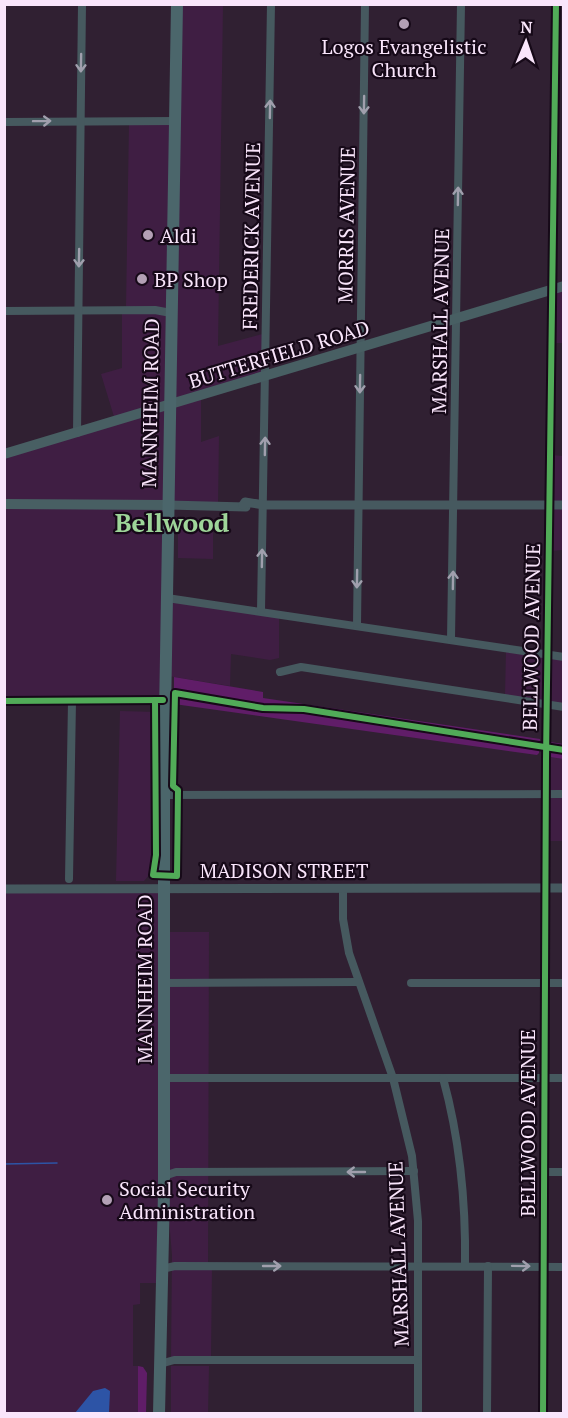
<svg xmlns="http://www.w3.org/2000/svg" width="568" height="1418" font-family="'PT Serif',serif">
	<style>
		.built { fill: #3f1e43 }
		.green { fill: #601d68 }
		.water { fill: #2d54a6 }
		.lines { fill: none; stroke-linecap: round; stroke-linejoin: round }
		.stream { stroke: #2d54a6; stroke-width: 1.5 }
		.minor { stroke: #46595f; stroke-width: 8 }
		.tertiary { stroke: #46595f; stroke-width: 9 }
		.secondary { stroke: #485f63; stroke-width: 10 }
		.primary { stroke: #4b666b; stroke-width: 12 }
		.cycleway-casing { stroke: #160918; stroke-width: 10 }
		.cycleway { stroke: #51ab58; stroke-width: 6 }
		.oneway { stroke: #a09fad }
		.poi-dot { fill: #b3a0b5; stroke: #160918; stroke-width: 2 }
		.labels { text-anchor: middle; dominant-baseline: central; stroke-width: 4.5; stroke-linejoin: round; paint-order: stroke }
		.poi-label { font-size: 20px; fill: #f9e5fb; stroke: #160918; text-anchor: start }
		.street-label { font-size: 20px; fill: #f9e5fb; stroke: #160918 }
		.district-label { font-size: 26px; font-weight: bold; fill: #9ed599; stroke: #160918 }
	</style>
	<rect width="100%" height="100%" fill="#302032"/>
	<g class="built">
		<path d="M178,5H223L218,346L266,333L265,376L171,405Z"/>
		<path d="M129,123L174,124L170,309H126Z"/>
		<path d="M563,287V343H552V291Z"/>
		<path d="M122,311H170L168,405L115,420L101,374L122,368Z"/>
		<path d="M201,397V442L219,436L218,504H169L171,407Z"/>
		<path d="M168,408L166,503H5V457Z"/>
		<path d="M551,455L563,456V504H550Z"/>
		<path d="M4,505L166,506L164,700H5Z"/>
		<path d="M550,506H563V550L550,551Z"/>
		<path d="M184,519H213V559L178,558V526Z"/>
		<path d="M167,601L279,617V658L270,660L231,654L230,686L168,676Z"/>
		<path d="M506,651L563,659V705L505,696Z"/>
		<path d="M120,711L156,712L154,869L144,881H116Z"/>
		<path d="M550,757L563,759L564,841H547Z"/>
		<path d="M160,891L159,1283H140V1304L133,1305V1366H138V1413H5L4,892Z"/>
		<path d="M165,932H209L208,1267H212L211,1357H171L172,1255L165,1171Z"/>
		<path d="M171,1366H209L208,1413H171Z"/>
	</g>
	<g class="green">
		<path d="M174,677L263,692V698L540,739L539,753L537,755L174,704Z"/>
		<path d="M550,742L563,744V759L550,757Z"/>
		<path d="M138,1366L143,1367L147,1373L146,1413H138Z"/>
	</g>
	<path class="water" d="M105,1388L110,1391L109,1413H75L93,1391Z"/>
	<g class="lines">
		<path class="stream" d="M4,1164L57,1163"/>
		<g class="minor">
			<path d="M4,122L175,121"/>
			<path d="M4,311L155,310L171,313"/>
			<path d="M77,433L82,4"/>
			<path d="M167,598L564,657"/>
			<path d="M261,611L271,4"/>
			<path d="M357,625L365,4"/>
			<path d="M451,639L461,4"/>
			<path d="M280,672L301,667L564,707"/>
			<path d="M4,701H165"/>
			<path d="M164,795L564,794"/>
			<path d="M69,879L72,701"/>
			<path d="M343,888V919L349,953L393,1078L412,1156L418,1221V1414"/>
			<path d="M164,983L358,982"/>
			<path d="M411,983H564"/>
			<path d="M164,1078H564"/>
			<path d="M443,1078C460,1140 466,1201 465,1266"/>
			<path d="M543,1172H564"/>
			<path d="M164,1176L176,1172L414,1171"/>
			<path d="M162,1269L175,1266L564,1267"/>
			<path d="M160,1364L174,1360H418"/>
			<path d="M487,1414L488,1266"/>
			<path d="M543,1414L546,759L556,4"/>
		</g>
		<g class="tertiary">
			<path d="M168,505L246,507"/>
			<path d="M243,505L245,502L264,505H564"/>
			<path d="M4,889L564,888"/>
		</g>
		<g class="secondary">
			<path d="M4,454L564,286"/>
			<path d="M4,504L168,505"/>
		</g>
		<path class="primary" d="M159,1414L164,1192V774L177,4"/>
		<defs>
			<g id="cycleway">
				<path d="M155,700L156,855L153,875L177,876L178,790L173,786L175,693L263,708L304,709L564,750"/>
				<path d="M4,701L163,700"/>
				<path d="M543,1414L546,759L556,4"/>
			</g>
		</defs>
		<use href="#cycleway" class="cycleway-casing"/>
		<use href="#cycleway" class="cycleway"/>
	</g>
	<defs><path id="oneway-shaft" d="M-6 0H5M1.5-3L5.5 0L1.5 3" fill="none" stroke-width="1.6" stroke-linecap="round" stroke-linejoin="round" transform="scale(1.5)"/></defs>
	<g class="oneway">
		<use href="#oneway-shaft" transform="translate(81 63) rotate(91)"/>
		<use href="#oneway-shaft" transform="translate(364 105) rotate(91)"/>
		<use href="#oneway-shaft" transform="translate(270 109) rotate(-89)"/>
		<use href="#oneway-shaft" transform="translate(42 121) rotate(-1)"/>
		<use href="#oneway-shaft" transform="translate(458 196) rotate(-89)"/>
		<use href="#oneway-shaft" transform="translate(79 258) rotate(91)"/>
		<use href="#oneway-shaft" transform="translate(360 384) rotate(91)"/>
		<use href="#oneway-shaft" transform="translate(265 446) rotate(-89)"/>
		<use href="#oneway-shaft" transform="translate(262 558) rotate(-89)"/>
		<use href="#oneway-shaft" transform="translate(357 579) rotate(91)"/>
		<use href="#oneway-shaft" transform="translate(453 580) rotate(-89)"/>
		<use href="#oneway-shaft" transform="translate(356 1172) rotate(180)"/>
		<use href="#oneway-shaft" transform="translate(272 1266)"/>
		<use href="#oneway-shaft" transform="translate(521 1266) rotate(1)"/>
	</g>
	<g class="poi-dot">
		<circle cx="404" cy="24" r="6"/>
		<circle cx="148" cy="235" r="6"/>
		<circle cx="142" cy="279" r="6"/>
		<circle cx="107" cy="1200" r="6"/>
	</g>
	<g class="labels">
		<g class="poi-label">
			<text x="404" y="46" text-anchor="middle">Logos Evangelistic<tspan x="404" dy="23">Church</tspan></text>
			<text x="160" y="235">Aldi</text>
			<text x="154" y="279">BP Shop</text>
			<text x="119" y="1188">Social Security<tspan x="119" dy="23">Administration</tspan></text>
		</g>
		<g class="street-label">
			<text transform="translate(346 225) rotate(-89)">MORRIS AVENUE</text>
			<text transform="translate(251 236) rotate(-89)">FREDERICK AVENUE</text>
			<text transform="translate(440 321) rotate(-89)">MARSHALL AVENUE</text>
			<text transform="translate(279 354) rotate(-17)">BUTTERFIELD ROAD</text>
			<text transform="translate(150 403) rotate(-89)">MANNHEIM ROAD</text>
			<text transform="translate(531 637) rotate(-89)">BELLWOOD AVENUE</text>
			<text x="284" y="870">MADISON STREET</text>
			<text transform="translate(144 979) rotate(-90)">MANNHEIM ROAD</text>
			<text transform="translate(527 1123) rotate(-90)">BELLWOOD AVENUE</text>
			<text transform="translate(398 1254) rotate(-92)">MARSHALL AVENUE</text>
		</g>
		<g class="district-label">
			<text x="172" y="522">Bellwood</text>
		</g>
	</g>
	<rect width="568" height="1418" fill="none" stroke="#f9e5fb" stroke-width="12"/>
	<g transform="translate(526 42) rotate(2)" stroke="#160918" stroke-width="4.5" paint-order="stroke">
	<path d="M0-4.5L10 22L0 15L-10 22Z" fill="#f9e5fb"/>
	<text y="-9" font-size="16" font-weight="bold" text-anchor="middle" fill="#f9e5fb">N</text>
	</g>
</svg>
